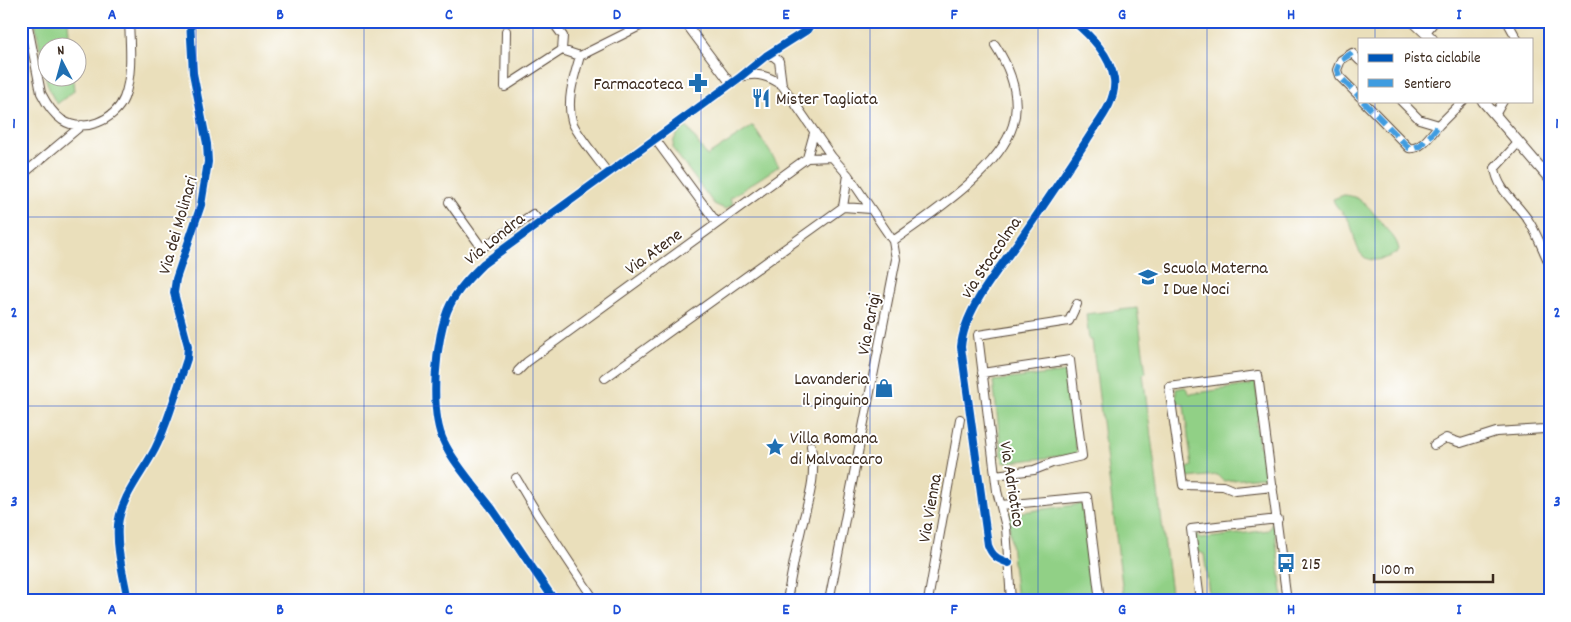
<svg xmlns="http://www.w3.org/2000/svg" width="1571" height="622" font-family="Dekko,sans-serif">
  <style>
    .green { fill: #91d086; stroke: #667d52 }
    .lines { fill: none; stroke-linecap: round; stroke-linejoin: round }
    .minor-casing { stroke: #554536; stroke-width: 10 }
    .tertiary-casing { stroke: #554536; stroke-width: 12 }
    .minor { stroke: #fff; stroke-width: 8 }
    .tertiary { stroke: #fff; stroke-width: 10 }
    .quiet { stroke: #3f9ce0; stroke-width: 6; stroke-dasharray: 12 6; stroke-linecap: butt }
    .cycleway-casing { stroke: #fff; stroke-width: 11 }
    .cycleway { stroke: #0057b8; stroke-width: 8 }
    .grid { fill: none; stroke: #1d4ed8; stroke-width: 1; stroke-opacity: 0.55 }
    .labels { text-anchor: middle; stroke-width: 4; stroke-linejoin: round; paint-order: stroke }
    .poi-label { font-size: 18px; fill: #3b2a1e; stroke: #fff; text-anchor: start }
    .street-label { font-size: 18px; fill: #3b2a1e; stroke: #fff }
    .neatline { fill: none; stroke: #1d4ed8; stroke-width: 2 }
    .grid-label { font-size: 16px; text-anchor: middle; font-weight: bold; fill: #1d4ed8 }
  </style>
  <rect width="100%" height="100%" fill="#fff"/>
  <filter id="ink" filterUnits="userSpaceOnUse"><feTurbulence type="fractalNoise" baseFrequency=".02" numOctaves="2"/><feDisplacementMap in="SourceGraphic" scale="10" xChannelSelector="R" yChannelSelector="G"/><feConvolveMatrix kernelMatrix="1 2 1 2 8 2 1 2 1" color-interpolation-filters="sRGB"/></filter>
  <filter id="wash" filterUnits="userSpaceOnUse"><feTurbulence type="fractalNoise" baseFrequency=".0096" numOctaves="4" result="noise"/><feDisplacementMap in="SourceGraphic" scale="20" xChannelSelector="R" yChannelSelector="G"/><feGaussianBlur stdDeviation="1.12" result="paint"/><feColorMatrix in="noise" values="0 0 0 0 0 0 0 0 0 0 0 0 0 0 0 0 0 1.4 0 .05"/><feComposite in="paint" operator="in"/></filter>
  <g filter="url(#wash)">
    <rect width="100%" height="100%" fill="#eadfbb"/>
    <path class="green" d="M35,21H68L70,47L48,48V78H73L74,91L57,104C46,88 44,71 41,52H42V48H40Z
      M753,126L779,166L730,198L733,204L725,209L714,204L673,149C673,136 677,133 687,127L707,156Z
      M1344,195C1363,196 1371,210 1382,224C1389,233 1397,238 1399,250C1395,255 1388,257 1382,259C1354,266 1357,237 1349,221C1345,213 1335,208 1333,199Z
      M1137,308L1146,373L1143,374L1172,601H1124L1092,340H1089L1086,314Z
      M1066,372L1077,454L1003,463L993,381Z
      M1255,381L1260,417L1256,423L1259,446L1264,448L1268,481H1265L1262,477L1223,481L1217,475L1188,478L1186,469L1192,466L1184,405L1176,401V389L1185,387L1190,394L1251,385V382Z
      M1082,504L1094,594L1052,601H1017L1008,514Z
      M1274,522L1283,601H1210L1204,554L1196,551L1193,532H1195L1200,539L1269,530L1272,523Z"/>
  </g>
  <g filter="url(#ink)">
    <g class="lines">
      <g class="minor-casing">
        <path id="minor" d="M27,21L41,93C46,103 52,113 62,120C83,134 115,120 124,98C133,75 130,46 129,21
          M552,21L563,36L562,50
          M684,21L731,84
          M1191,21V22
          M1507,21L1517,39
          M129,22L144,21
          M506,31L505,87L562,50L580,56
          M1426,32L1435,21
          M580,56C574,77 566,100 572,121C574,131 600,162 608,173
          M580,56L650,21
          M766,56H773L779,61L782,85
          M1360,61L1352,53L1341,60L1337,70L1339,76L1360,97
          M741,77C757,72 769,76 782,85L832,157L848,175L893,241L896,259L829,601
          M1363,101L1409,148C1422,150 1431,134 1439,125
          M1401,101L1419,119L1439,125L1463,101
          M1495,115L1503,101
          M655,139L717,223
          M1518,143L1495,168C1498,192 1518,203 1530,223C1538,236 1543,251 1550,265
          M807,158L814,133
          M807,158L832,157
          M21,176L82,125
          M449,202L482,248L533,214L539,221
          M843,207L848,175
          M843,207L871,209
          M893,241C931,214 999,170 1013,125C1021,97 1010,68 995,45
          M518,371L527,362L807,158
          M982,373L1070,360L1082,456L1052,463L1034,470L995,475
          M605,378L843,207
          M1434,445L1446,438L1461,443L1496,432L1544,429L1550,425
          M516,478L538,515L595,601
          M1273,487L1235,491L1223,486L1183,485L1169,387L1258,375L1287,601
          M1001,505L1087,497L1100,601
          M1009,563C997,559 992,556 988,545L961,347C964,308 1001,267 1023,235C1045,204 1066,172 1087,140C1098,122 1117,102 1114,79C1110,55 1091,36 1073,21
          M128,601C124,576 116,550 118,525C121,497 142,474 155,449C169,421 177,389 187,359L188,346L174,293L176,279L201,205L208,162L207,144L193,73L190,21
          M555,601C534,571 514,540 493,510C478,490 454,464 444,442C429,412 435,335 450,305C458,289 471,276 483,264L739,78L766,56L807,30L813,21
          M787,601C791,575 796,550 802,525C809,497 817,476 811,446
          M928,601L960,419
          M1011,601L1006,527L997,491L978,335L1069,321L1077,304
          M1200,601L1191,529L1278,519"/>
      </g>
      <g class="tertiary-casing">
        <path id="tertiary" d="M1413,21L1432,39
          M1483,101L1550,179"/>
      </g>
      <use href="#minor" class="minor"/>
      <use href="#tertiary" class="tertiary"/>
      <path class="quiet" d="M1191,21V22
        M1352,53L1341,60L1337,70L1339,76L1360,97
        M1363,101L1409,148C1422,150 1431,134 1439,125"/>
      <g class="cycleway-casing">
        <path id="cycleway" d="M1009,563C997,559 992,556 988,545L961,347C964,308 1001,267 1023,235C1045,204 1066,172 1087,140C1098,122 1117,102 1114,79C1110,55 1091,36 1073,21
          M128,601C124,576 116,550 118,525C121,497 142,474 155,449C169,421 177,389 187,359L188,346L174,293L176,279L201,205L208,162L207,144L193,73L190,21
          M555,601C534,571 514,540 493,510C478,490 454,464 444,442C429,412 435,335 450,305C458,289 471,276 483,264L739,78L766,56L807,30L813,21"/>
      </g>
      <use href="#cycleway" class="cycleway"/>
    </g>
  </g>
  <path class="grid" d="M196,21V601M364,21V601M533,21V601M701,21V601M870,21V601M1038,21V601M1207,21V601M1375,21V39M1375,101V601M21,217H1550M21,406H1550"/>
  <defs>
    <g id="pharmacy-bare" transform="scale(1.5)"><path d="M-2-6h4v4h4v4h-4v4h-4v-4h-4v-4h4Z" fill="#1f6fb2" stroke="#fff" stroke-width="2.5" paint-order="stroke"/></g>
    <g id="restaurant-bare" transform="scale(1.5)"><path d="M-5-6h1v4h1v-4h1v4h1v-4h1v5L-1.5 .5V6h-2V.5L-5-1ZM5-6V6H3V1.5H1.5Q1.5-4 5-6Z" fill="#1f6fb2" stroke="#fff" stroke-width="2.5" paint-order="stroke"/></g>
    <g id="school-bare" transform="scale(1.5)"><path d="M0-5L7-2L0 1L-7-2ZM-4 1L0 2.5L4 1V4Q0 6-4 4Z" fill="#1f6fb2" stroke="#fff" stroke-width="2.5" paint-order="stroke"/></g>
    <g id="shop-bare" transform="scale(1.5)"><path d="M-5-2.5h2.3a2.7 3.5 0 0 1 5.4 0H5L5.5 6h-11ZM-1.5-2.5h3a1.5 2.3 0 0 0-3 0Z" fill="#1f6fb2" stroke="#fff" stroke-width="2.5" paint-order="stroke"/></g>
    <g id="sight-bare" transform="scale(1.5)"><path d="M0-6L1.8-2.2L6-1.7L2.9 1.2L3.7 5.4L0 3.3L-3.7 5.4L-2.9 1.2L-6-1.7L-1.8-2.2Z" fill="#1f6fb2" stroke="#fff" stroke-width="2.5" paint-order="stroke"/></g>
    <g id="bus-bare" transform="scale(1.5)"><path d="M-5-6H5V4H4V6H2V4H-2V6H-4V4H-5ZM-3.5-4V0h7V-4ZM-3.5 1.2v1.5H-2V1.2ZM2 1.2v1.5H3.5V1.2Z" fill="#1f6fb2" stroke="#fff" stroke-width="2.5" paint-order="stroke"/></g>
  </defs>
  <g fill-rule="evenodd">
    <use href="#pharmacy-bare" x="698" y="83"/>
    <use href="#restaurant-bare" x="761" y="98"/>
    <use href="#school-bare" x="1148" y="277"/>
    <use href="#shop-bare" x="884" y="388"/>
    <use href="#sight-bare" x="775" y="447"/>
    <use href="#bus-bare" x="1286" y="563"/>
  </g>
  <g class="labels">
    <g class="poi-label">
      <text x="683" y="89" text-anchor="end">Farmacoteca</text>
      <text x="776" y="104">Mister Tagliata</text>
      <text x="1163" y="273">Scuola Materna<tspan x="1163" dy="21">I Due Noci</tspan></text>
      <text x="869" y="384" text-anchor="end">Lavanderia<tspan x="869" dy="21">il pinguino</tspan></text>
      <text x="790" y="443">Villa Romana<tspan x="790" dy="21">di Malvaccaro</tspan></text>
      <text x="1301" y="569">215</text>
    </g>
    <g class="street-label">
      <text transform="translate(177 225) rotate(-74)" y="6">Via dei Molinari</text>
      <text transform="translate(494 238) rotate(-39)" y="6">Via Londra</text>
      <text transform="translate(653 251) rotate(-36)" y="6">Via Atene</text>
      <text transform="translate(990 257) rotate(-56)" y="6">via Stoccolma</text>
      <text transform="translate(868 324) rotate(-79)" y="6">Via Parigi</text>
      <text transform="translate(1013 484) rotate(81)" y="6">Via Adriatico</text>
      <text transform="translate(929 508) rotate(-80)" y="6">Via Vienna</text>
    </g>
  </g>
  <rect width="1571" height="622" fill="none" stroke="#fff" stroke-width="55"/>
  <rect x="1358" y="38" width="175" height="65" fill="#ffffff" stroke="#b1aaa5"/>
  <rect x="1368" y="54" width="25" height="8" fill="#0057b8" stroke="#b1aaa5"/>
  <text x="1404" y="62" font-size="15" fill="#3b2a1e">Pista ciclabile</text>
  <rect x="1368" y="79" width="25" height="8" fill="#3f9ce0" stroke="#b1aaa5"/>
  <text x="1404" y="88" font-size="15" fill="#3b2a1e">Sentiero</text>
  <g transform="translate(62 62) rotate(354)"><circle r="24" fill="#ffffff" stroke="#b1aaa5"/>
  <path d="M0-4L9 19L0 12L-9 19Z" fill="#1f6fb2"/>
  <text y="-8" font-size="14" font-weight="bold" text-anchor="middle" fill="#3b2a1e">N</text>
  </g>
  <path d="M1374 574v8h119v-8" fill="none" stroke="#3b2a1e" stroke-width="2.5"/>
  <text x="1381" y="574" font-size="15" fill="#3b2a1e" stroke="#ffffff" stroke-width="4" paint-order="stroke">100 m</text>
  <rect x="28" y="28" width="1516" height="566" class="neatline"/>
  <g class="grid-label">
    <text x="112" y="19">A</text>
    <text x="280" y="19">B</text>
    <text x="449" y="19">C</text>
    <text x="617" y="19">D</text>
    <text x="786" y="19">E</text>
    <text x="954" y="19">F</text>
    <text x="1122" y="19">G</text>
    <text x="1291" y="19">H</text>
    <text x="1459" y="19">I</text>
    <text x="14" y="128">1</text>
    <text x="1557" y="128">1</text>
    <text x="14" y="317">2</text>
    <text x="1557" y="317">2</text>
    <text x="14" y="506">3</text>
    <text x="1557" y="506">3</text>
    <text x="112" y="614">A</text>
    <text x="280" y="614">B</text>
    <text x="449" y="614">C</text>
    <text x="617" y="614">D</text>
    <text x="786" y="614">E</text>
    <text x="954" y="614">F</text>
    <text x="1122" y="614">G</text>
    <text x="1291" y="614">H</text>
    <text x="1459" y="614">I</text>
  </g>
</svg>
